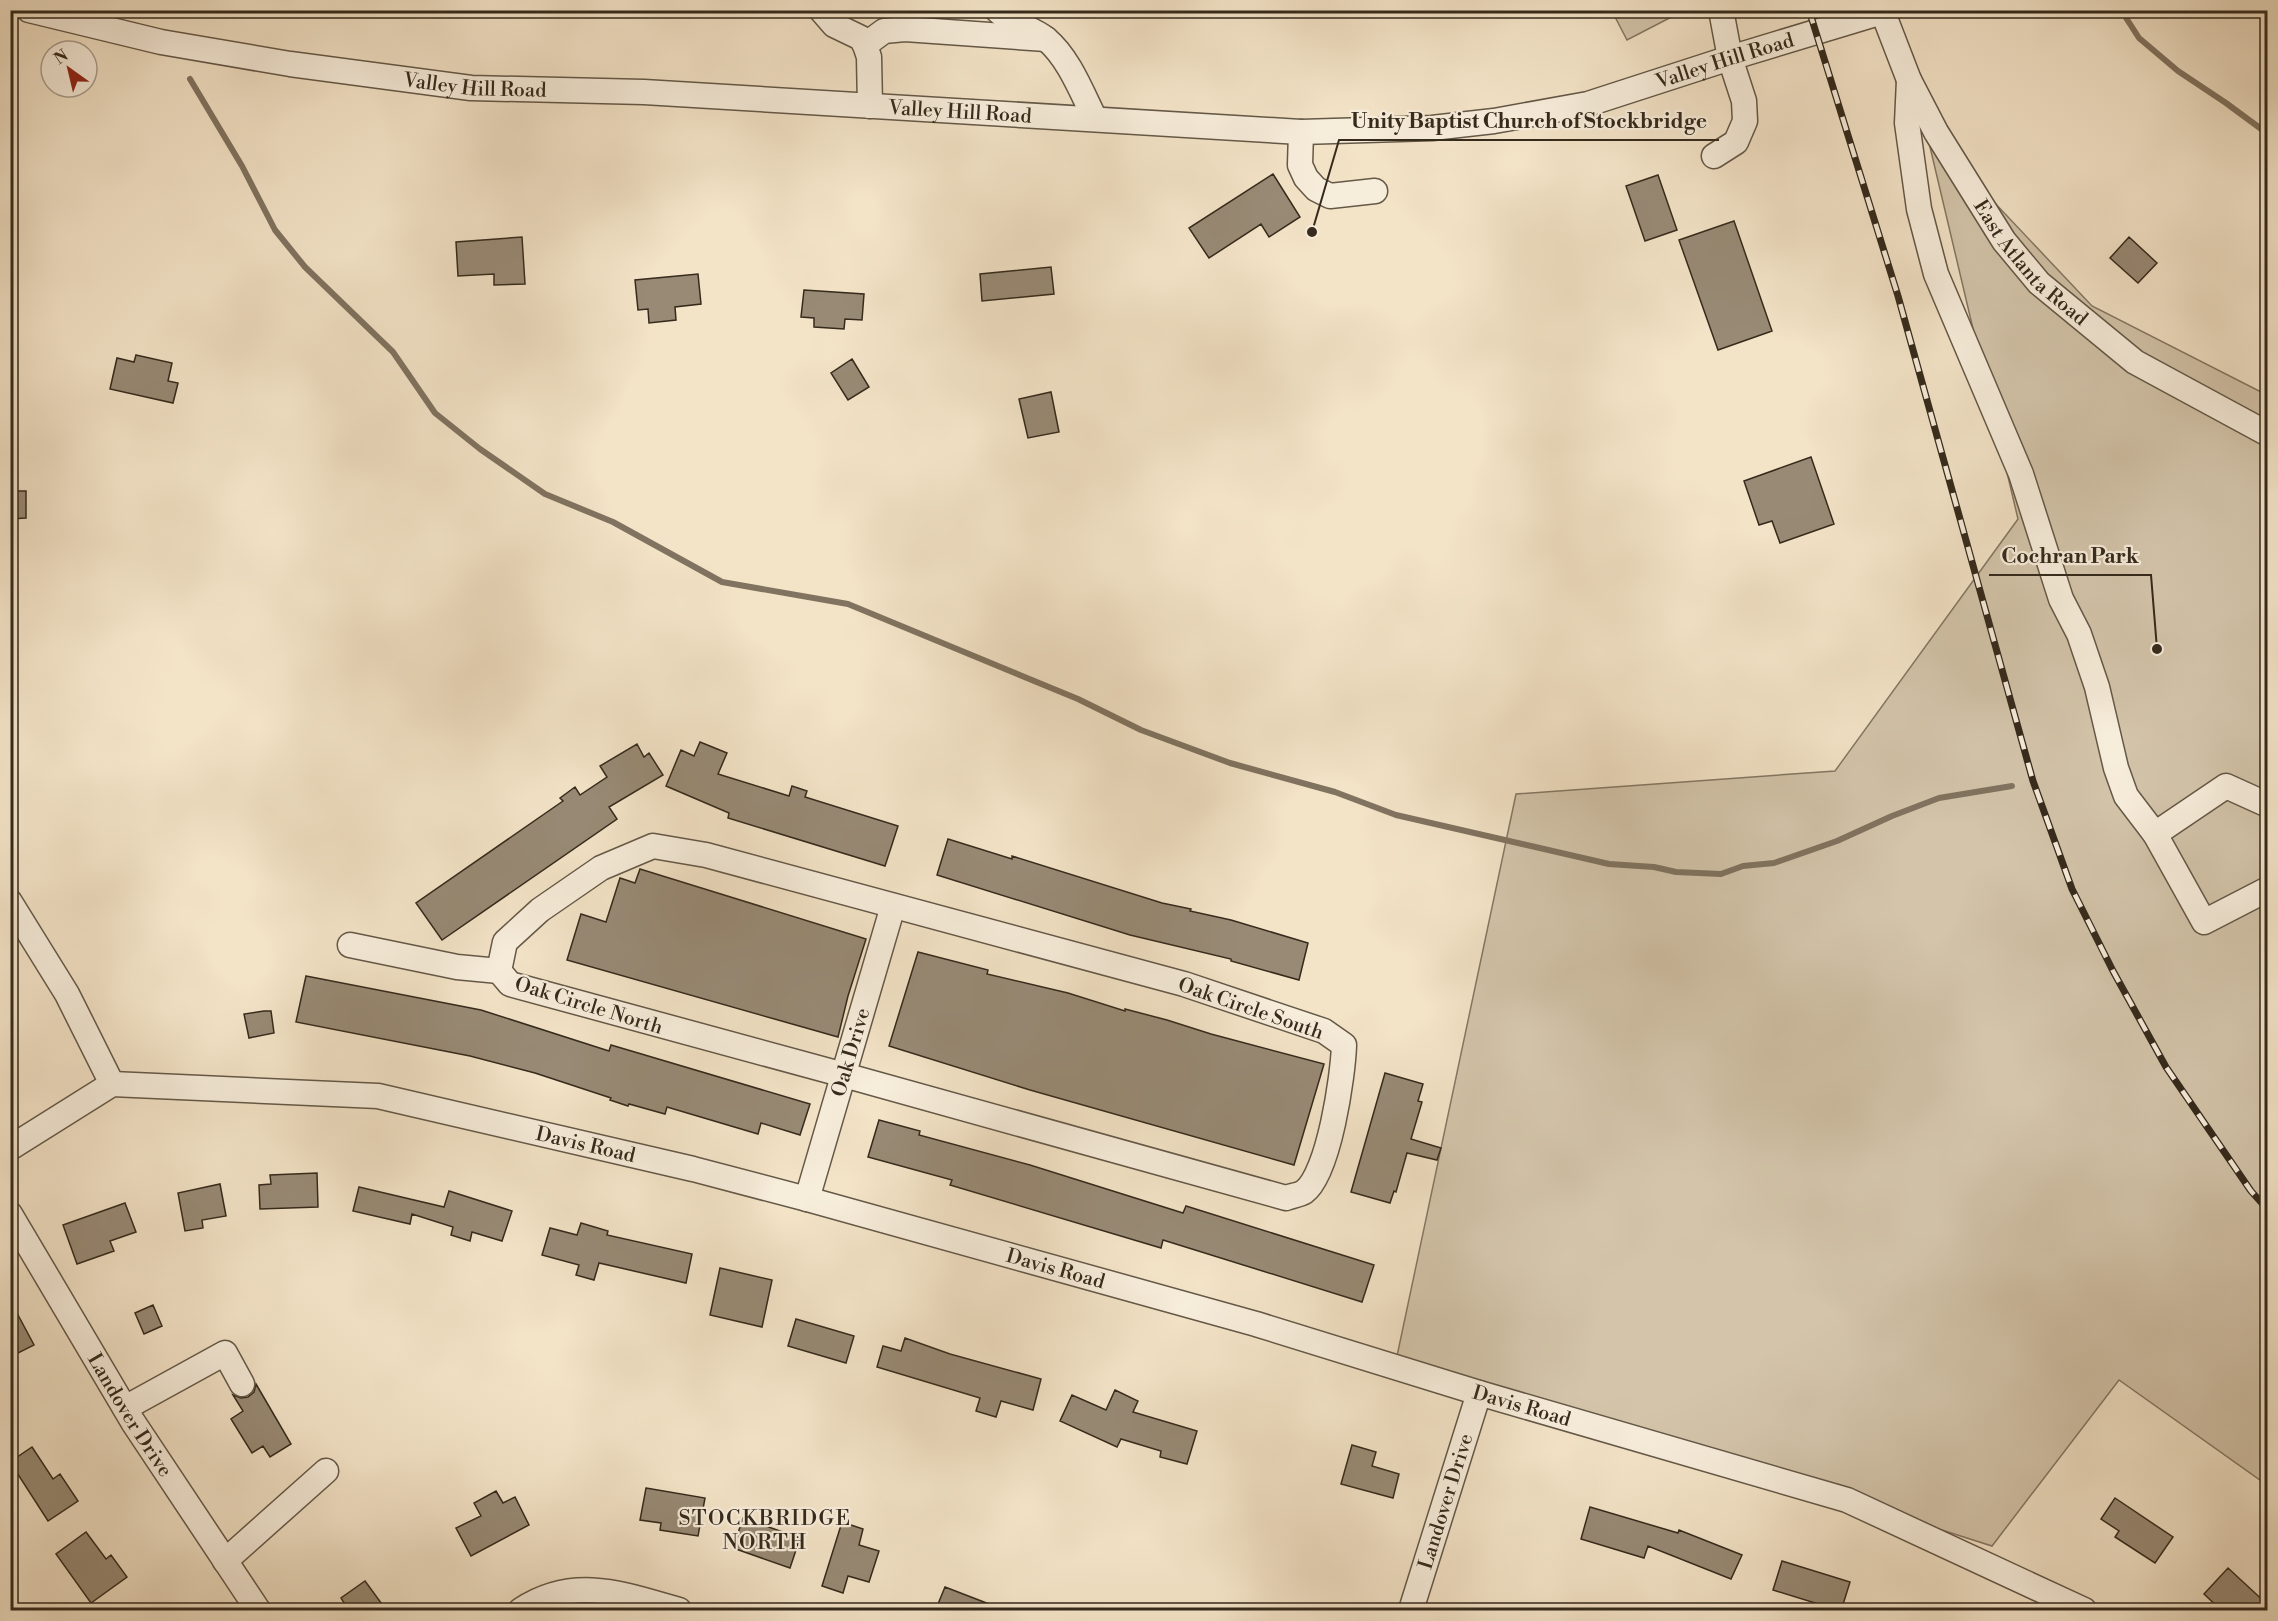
<svg xmlns="http://www.w3.org/2000/svg" width="2278" height="1621" font-family="'Libre Bodoni',serif">
  <style>
    .green { fill: #d3c4aa; stroke: #847763; stroke-width: 1.5 }
    .lines { fill: none; stroke-linecap: round; stroke-linejoin: round }
    .stream { stroke: #807360; stroke-width: 6 }
    .building { fill: #988a75; stroke: #352a1c; stroke-width: 1.5 }
    .minor-casing { stroke: #645847; stroke-width: 27 }
    .minor { stroke: #f7eddb; stroke-width: 24 }
    .rail-casing { stroke: #352a1c; stroke-width: 7 }
    .rail { stroke: #f7eddb; stroke-width: 4.5; stroke-dasharray: 14; stroke-linecap: butt }
    .labels { text-anchor: middle; stroke-width: 4.5; stroke-linejoin: round; paint-order: stroke }
    .street-label { font-size: 20px; fill: #352a1c; stroke: #f7eddb }
    .neighbourhood-label { font-size: 21px; letter-spacing: 1.5px; fill: #352a1c; stroke: #f7eddb }
    .leader { fill: none; stroke: #352a1c; stroke-width: 2 }
    .callout-dot { fill: #352a1c; stroke: #f7eddb; stroke-width: 2 }
    .callout-label { font-size: 21px; text-anchor: middle; font-weight: bold; fill: #352a1c; stroke: #f7eddb; stroke-width: 4.5; stroke-linejoin: round; paint-order: stroke }
  </style>
  <rect width="100%" height="100%" fill="#f3e3c7"/>
  <filter id="stains"><feTurbulence type="fractalNoise" baseFrequency=".00333" numOctaves="4"/><feColorMatrix values="0 0 0 0 .2 0 0 0 0 .09 0 0 0 0 .02 0 0 0 .5 -.17"/></filter>
  <radialGradient id="worn" r=".72"><stop offset=".6" stop-color="#630" stop-opacity="0"/><stop offset="1" stop-color="#630" stop-opacity=".3"/></radialGradient>
  <path class="green" d="M1612,11H1683L1627,40Z
    M1926,130L2092,306L2267,395V1485L2119,1380L1992,1546L1397,1356L1516,794L1835,771L2018,519Z"/>
  <g class="lines">
    <path class="stream" d="M2121,10L2139,38L2178,71L2226,103L2268,134
      M190,79L242,166L275,230L305,267L393,352L435,413L480,449L545,494L613,522L722,582L848,604L1078,699L1141,730L1230,763L1335,792L1396,815L1609,864L1654,867L1676,872L1721,874L1743,866L1774,863L1837,841L1892,816L1939,798L2012,786"/>
  </g>
  <path class="building" d="M1273,174L1300,217L1269,237L1261,224L1209,258L1189,228Z
    M1658,175L1677,230L1645,241L1626,186Z
    M1734,221L1772,331L1718,350L1679,240Z
    M522,237L525,284L494,285V274L458,276L456,242Z
    M2129,237L2157,263L2138,283L2110,258Z
    M1051,267L1054,294L982,301L980,274Z
    M698,274L701,304L675,307L676,320L649,323L648,309L638,310L635,280Z
    M804,290L864,294L862,320L845,319L844,329L814,327V318L801,317Z
    M136,355L172,363L168,381L178,383L173,403L110,389L117,358L134,362Z
    M852,359L869,387L848,400L831,373Z
    M1051,392L1059,432L1028,438L1019,399Z
    M1811,457L1834,524L1780,543L1772,521L1759,525L1744,481Z
    M10,491H26V518L10,519Z
    M700,742L727,753L718,774L789,796L792,786L807,791L805,797L898,826L885,866L728,818L729,813L666,786L681,750L694,756Z
    M637,744L644,757L649,753L663,775L609,807L617,819L442,940L416,903L563,801L560,798L575,787L580,795L607,777L600,766Z
    M948,839L1012,859V856L1162,903L1191,909L1190,911L1231,920L1308,943L1299,980L1231,961V959L1130,935L937,875Z
    M640,869L866,939L848,996L838,1037L567,960L581,914L606,922L620,878L635,883Z
    M918,952L988,970L987,974L1068,993L1125,1011V1009L1167,1020L1211,1034L1324,1064L1294,1165L1030,1090L889,1046Z
    M306,976L481,1010L609,1051L611,1045L810,1104L800,1135L761,1123L758,1134L667,1107L665,1114L629,1104L628,1106L610,1100L611,1098L535,1073L470,1056L296,1022Z
    M264,1011H271L274,1033L249,1038L244,1014Z
    M1385,1073L1423,1084L1418,1101L1422,1102L1411,1139L1441,1148L1437,1160L1407,1153L1396,1192L1394,1191L1390,1203L1351,1192Z
    M879,1120L920,1131L919,1135L1030,1165L1183,1213L1186,1206L1374,1265L1362,1302L1163,1240L1161,1248L950,1185L952,1180L868,1157Z
    M317,1173L318,1207L260,1209L259,1185L271,1184L270,1175Z
    M220,1184L226,1216L202,1220L203,1228L185,1231L178,1193Z
    M359,1187L444,1207L449,1191L512,1211L502,1241L472,1232L470,1241L451,1235L453,1227L412,1214L410,1224L353,1211Z
    M125,1203L136,1232L110,1241L114,1251L77,1264L63,1225Z
    M581,1223L608,1231L607,1235L692,1254L686,1283L599,1263L594,1280L576,1275L579,1265L542,1255L550,1228L577,1235Z
    M720,1268L772,1280L762,1327L710,1315Z
    M10,1300L34,1345L10,1357Z
    M153,1305L162,1326L144,1334L135,1313Z
    M796,1319L854,1336L846,1363L788,1346Z
    M905,1338L950,1354L1041,1379L1033,1410L1001,1401L996,1417L976,1411L980,1398L877,1367L883,1346L901,1351Z
    M256,1384L291,1444L270,1457L263,1446L252,1453L231,1419L243,1411L233,1395L241,1398L248,1397L254,1392Z
    M1115,1390L1138,1401L1133,1412L1197,1431L1187,1464L1160,1457L1161,1451L1121,1439L1117,1447L1060,1421L1072,1395L1106,1410Z
    M1352,1445L1376,1452L1372,1466L1399,1474L1393,1498L1341,1484Z
    M32,1447L53,1479L60,1474L78,1501L48,1521L10,1462Z
    M646,1488L705,1498L698,1536L660,1530L661,1523L640,1520Z
    M496,1491L503,1503L515,1497L529,1525L471,1556L456,1528L481,1516L474,1503Z
    M2115,1498L2173,1537L2155,1563L2115,1537L2119,1531L2101,1519Z
    M1590,1507L1678,1533L1679,1530L1742,1555L1731,1579L1648,1546L1644,1558L1581,1539Z
    M743,1518L800,1538L790,1568L733,1548Z
    M842,1522L863,1529L859,1545L879,1551L869,1582L848,1576L843,1593L822,1586Z
    M86,1532L106,1559L111,1555L127,1577L91,1603L56,1554Z
    M1782,1561L1850,1582L1841,1611L1773,1590Z
    M2228,1568L2268,1605V1611H2222L2204,1594Z
    M365,1581L387,1611H349L341,1598Z
    M945,1587L1002,1609L1001,1611H942L944,1606L938,1604Z"/>
  <g class="lines">
    <g class="minor-casing">
      <g id="minor">
        <path id="s1" d="M29,10L161,42L290,64L471,88L644,92L1301,132L1432,128L1494,121L1588,104L1730,58L1882,12"/>
        <path d="M821,10L834,25L861,38L865,45L869,57L870,106"/>
        <path d="M997,10C1011,24 1031,27 1046,39C1069,58 1082,93 1095,119"/>
        <path id="s2" d="M1882,10L1909,80L1936,132L2004,241L2039,283L2135,362L2268,434"/>
        <path d="M865,45L884,31L905,29L1046,39"/>
        <path d="M1909,80L1907,123L1919,209L1936,274L2021,474L2061,599L2079,634L2097,687L2116,768L2126,796L2155,834L2204,922L2268,889"/>
        <path d="M1301,132L1300,165L1306,178L1316,189L1330,196L1375,191"/>
        <path d="M1714,156L1736,142L1745,121L1744,101L1730,58L1721,10"/>
        <path d="M2155,834L2226,786L2268,805"/>
        <path d="M653,846L706,855L1184,984L1324,1031L1344,1045C1343,1076 1329,1174 1304,1192C1299,1195 1291,1196 1286,1198L844,1075L510,984L499,971L505,942L540,910L601,868Z"/>
        <path d="M10,902L67,994L112,1084"/>
        <path d="M350,945L457,967L499,971"/>
        <path id="s3" d="M10,1148L112,1084L378,1096L693,1169L807,1199L1256,1324L1479,1393L1847,1500L2084,1610"/>
        <path id="s4" d="M807,1199L893,906"/>
        <path id="s5" d="M10,1214L133,1422L258,1610"/>
        <path d="M125,1408L225,1353L242,1384"/>
        <path d="M225,1561L326,1471"/>
        <path d="M521,1610C574,1575 623,1594 679,1610"/>
        <path id="s6" d="M1411,1610L1479,1393"/>
      </g>
    </g>
    <use href="#minor" class="minor"/>
    <g class="rail-casing">
      <path id="rail" d="M1809,10L1898,296L2033,781L2072,889L2113,971L2166,1067L2251,1191L2268,1210"/>
    </g>
    <use href="#rail" class="rail"/>
  </g>
  <g class="labels">
    <g class="street-label">
      <text dy="7" stroke="none"><textPath href="#s1" startOffset="1713">Valley Hill Road</textPath></text>
      <text dy="7" stroke="none"><textPath href="#s1" startOffset="453">Valley Hill Road</textPath></text>
      <text dy="7" stroke="none"><textPath href="#s1" startOffset="939">Valley Hill Road</textPath></text>
      <text dy="7" stroke="none"><textPath href="#s2" startOffset="296">East Atlanta Road</textPath></text>
      <text transform="translate(589 1005) rotate(17)" y="7">Oak Circle North</text>
      <text transform="translate(1251 1008) rotate(19)" y="7">Oak Circle South</text>
      <text dy="7" stroke="none"><textPath href="#s4" startOffset="153">Oak Drive</textPath></text>
      <text dy="7" stroke="none"><textPath href="#s3" startOffset="600">Davis Road</textPath></text>
      <text dy="7" stroke="none"><textPath href="#s3" startOffset="1086">Davis Road</textPath></text>
      <text dy="7" stroke="none"><textPath href="#s3" startOffset="1572">Davis Road</textPath></text>
      <text dy="7" stroke="none"><textPath href="#s5" startOffset="234">Landover Drive</textPath></text>
      <text dy="7" stroke="none"><textPath href="#s6" startOffset="114">Landover Drive</textPath></text>
    </g>
    <g class="neighbourhood-label">
      <text x="765" y="1525">STOCKBRIDGE<tspan x="765" dy="24">NORTH</tspan></text>
    </g>
  </g>
  <path class="leader" d="M1312 232L1339 140H1719M2157 649L2151 575H1989"/>
  <g class="callout-dot">
    <circle cx="1312" cy="232" r="6"/>
    <circle cx="2157" cy="649" r="6"/>
  </g>
  <g class="callout-label">
    <text x="1529" y="128">Unity Baptist Church of Stockbridge</text>
    <text x="2070" y="563">Cochran Park</text>
  </g>
  <rect width="2278" height="1621" fill="none" stroke="#f3e3c7" stroke-width="36"/>
  <rect x="12" y="12" width="2254" height="1597" fill="none" stroke="#352a1c" stroke-width="3"/>
  <rect x="18" y="18" width="2242" height="1585" fill="none" stroke="#352a1c" stroke-width="1.5"/>
  <g transform="translate(69 69) rotate(326)"><circle r="28" fill="#f7eddb" stroke="#a99f8f" stroke-width="1.5"/>
  <path d="M0-4.5L10 22L0 15L-10 22Z" fill="#8f2418"/>
  <text y="-9" font-size="16" font-weight="bold" text-anchor="middle" fill="#352a1c">N</text>
  </g>
  <rect width="100%" height="100%" filter="url(#stains)"/>
  <rect width="100%" height="100%" fill="url(#worn)"/>
</svg>
